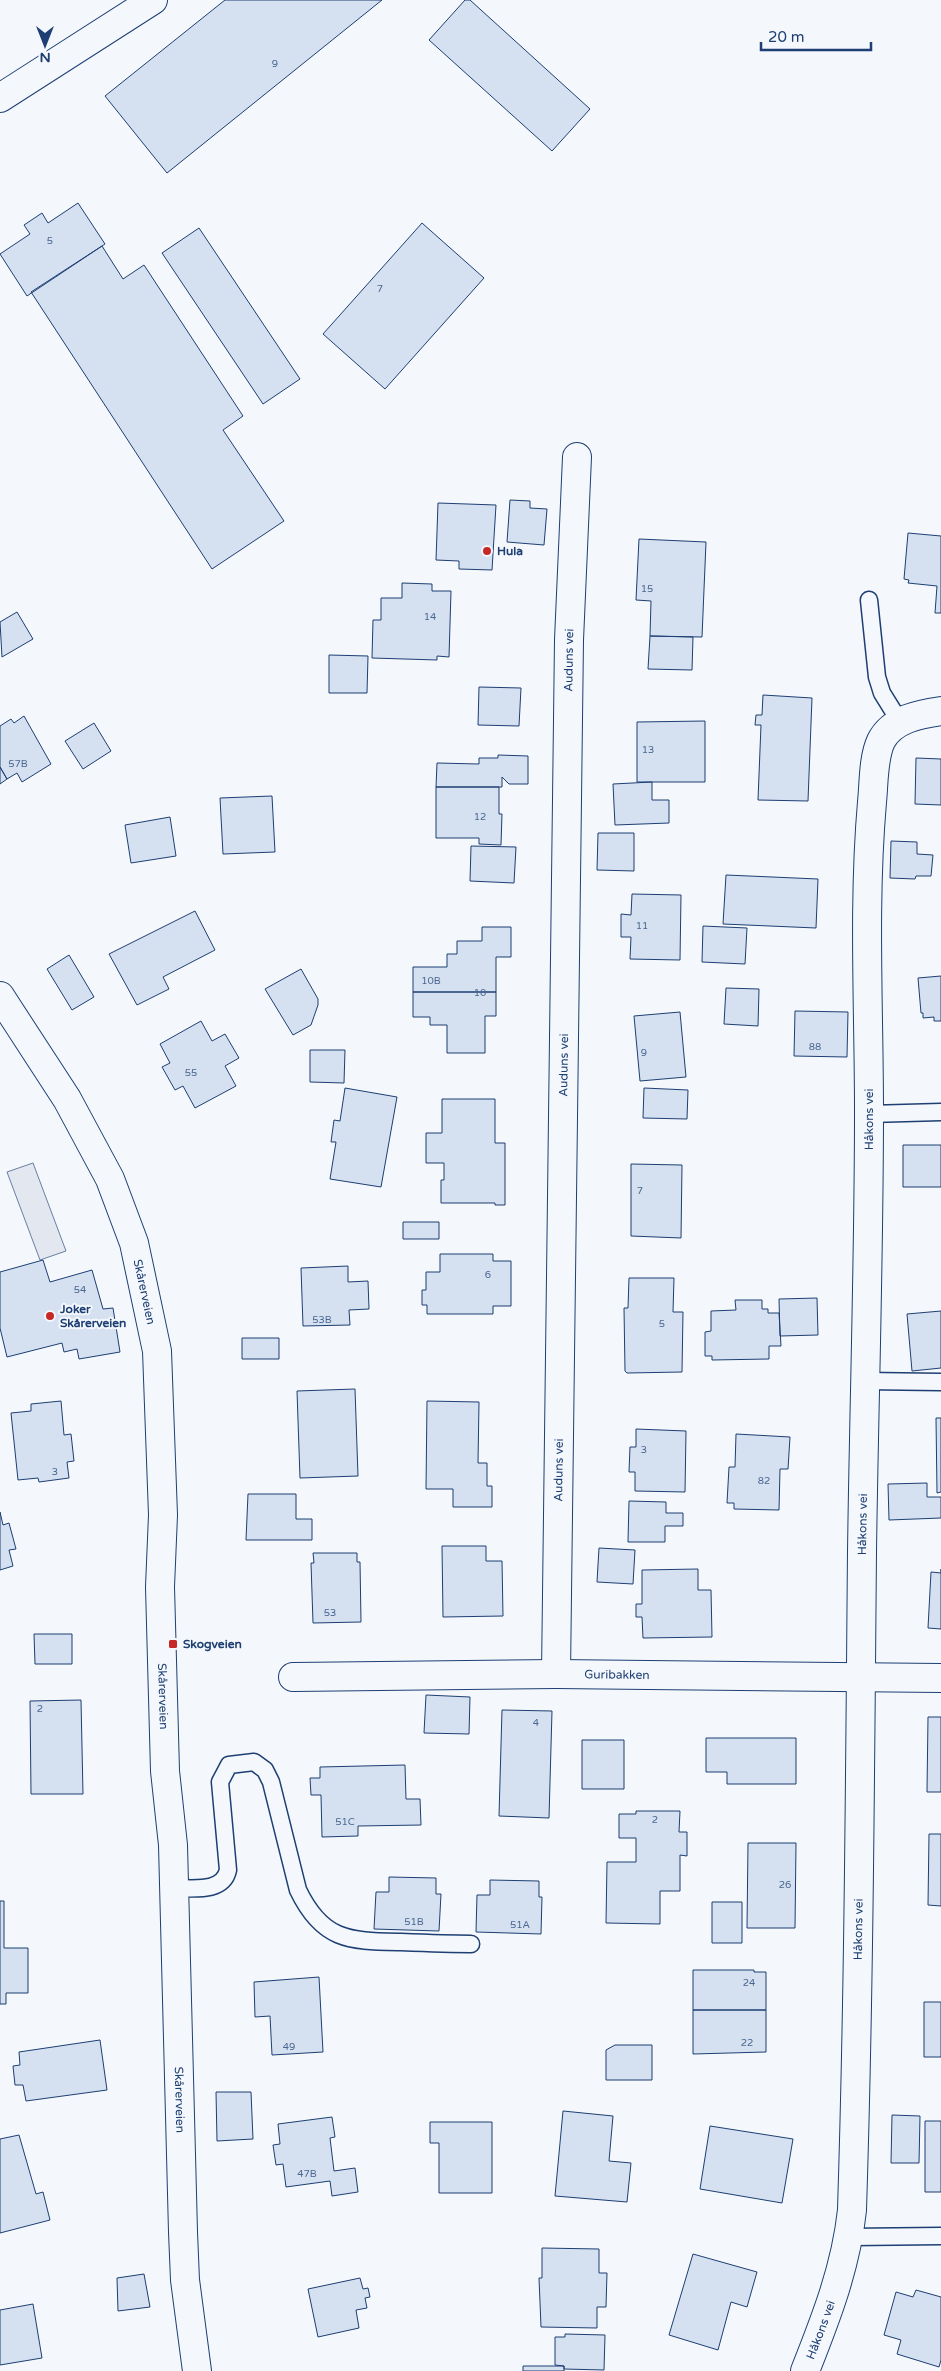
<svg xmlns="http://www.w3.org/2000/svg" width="941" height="2371" font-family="'Varela Round',sans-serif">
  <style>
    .parking { fill: #e3e8f0; stroke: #687fa3 }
    .building { fill: #d5e0f0; stroke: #1d3f73 }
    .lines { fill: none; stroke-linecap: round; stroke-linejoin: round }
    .service-casing { stroke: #1d3f73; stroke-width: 19 }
    .minor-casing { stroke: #1d3f73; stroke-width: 30 }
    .tertiary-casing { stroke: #1d3f73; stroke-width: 30 }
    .service { stroke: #f4f7fb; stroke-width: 16 }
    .minor { stroke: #f4f7fb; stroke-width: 28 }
    .tertiary { stroke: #f4f7fb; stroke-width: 28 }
    .poi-dot { fill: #c62828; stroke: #f4f7fb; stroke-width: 2 }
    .labels { text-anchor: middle; stroke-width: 4; stroke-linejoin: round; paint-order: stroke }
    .number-label { font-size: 10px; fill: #4b6792 }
    .poi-label { font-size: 12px; font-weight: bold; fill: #1d3f73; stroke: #f4f7fb; text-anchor: start }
    .street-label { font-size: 12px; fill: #1d3f73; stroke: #f4f7fb }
  </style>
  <rect width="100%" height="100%" fill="#f4f7fb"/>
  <path class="parking" d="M33,1163L66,1251L40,1260L7,1172Z"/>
  <path class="building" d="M225,0H382L167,173L105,96Z
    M465,0H470L590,109L552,151L429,40Z
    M78,203L105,244L27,296L0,254L30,234L24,225L42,213L48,223Z
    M422,223L484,278L385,389L323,334Z
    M199,228L300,379L263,404L162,253Z
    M102,246L123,279L144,265L243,416L223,430L284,521L212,569L31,292Z
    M510,500L530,501V508L547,509L544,545L507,542Z
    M438,503L496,505L492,570L459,569V561L436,560Z
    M908,533L941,536V613H935L937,586L908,583L909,580L904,579Z
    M639,539L706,542L702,637L650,636L651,601L636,600Z
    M402,583L432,584V591H451L449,657L437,656V660L372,658L373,620H381V598H402Z
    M17,612L33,639L2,657L0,622Z
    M650,636L693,637L692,670L648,669Z
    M329,655L368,656L367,693H329Z
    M479,687L521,688L519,726L478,725Z
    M763,695L812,698L808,801L758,800L761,725H755L756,715H762Z
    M24,716L51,764L22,782L17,773L7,779L0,767V726L11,719L14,723Z
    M705,721V782H637V722Z
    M94,723L111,751L83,769L65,741Z
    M498,755L528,756V784H509L502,777V787H436L437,763L479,764V758H498Z
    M916,758L941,759V805L915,804Z
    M0,767L7,779L0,784Z
    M652,782V800H669V823L615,825L613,784Z
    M436,787H499V814H502L501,845L479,844V838H436Z
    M272,796L275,852L223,854L220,798Z
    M170,817L176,856L131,863L125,825Z
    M598,833H634V871L597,870Z
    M891,841L917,842V854L933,855L931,876H916L915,879L890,878Z
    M471,846L516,847L514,883L470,881Z
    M726,875L818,879L816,928L723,924Z
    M632,894L681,895L680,960L630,959L631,937H621V914L631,915Z
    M195,911L215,950L163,977L169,989L137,1005L109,954Z
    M703,926L747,928L745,964L702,962Z
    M482,927H511V957H496V992H413V967H447V954H457V941H482Z
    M69,955L94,997L72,1010L47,969Z
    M301,969L318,999V1005L311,1025L293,1035L265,989Z
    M941,976V1021H934V1017L923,1018V1013H921L918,978Z
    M726,988L759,989L758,1026L724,1024Z
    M413,992H496V1016H485V1053H447V1025H430V1017H413Z
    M795,1011L848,1012L847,1057L794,1056Z
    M680,1012L686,1077L640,1081L634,1016Z
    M201,1021L212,1041L225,1034L239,1058L225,1066L236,1086L195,1108L183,1086L175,1090L162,1067L170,1063L160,1044Z
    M310,1050H345L344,1083L310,1082Z
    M345,1088L397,1097L381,1187L330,1179L336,1142H331L334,1120L340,1121Z
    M644,1088L688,1090L687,1119L643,1118Z
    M442,1099H495V1143H505V1205H495V1203H441V1180H444V1163H426V1133H442Z
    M903,1145H941V1187H903Z
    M631,1164L682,1165L681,1238L631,1236Z
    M403,1222H439V1239H403Z
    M440,1254H493V1261H511V1306H493V1314H427V1305H422V1290H426V1272H440Z
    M43,1260L50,1282L92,1270L103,1309L113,1308L120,1352L79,1359L77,1349L64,1352L62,1343L7,1357L0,1328V1272Z
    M348,1266V1282L368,1281L369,1309L349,1310L350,1325L303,1326L301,1268Z
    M629,1278H674L673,1312H683L682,1372L627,1373L625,1371L624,1308H628Z
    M817,1298L818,1335L780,1336L779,1299Z
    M735,1300H762V1309H768V1313H779L781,1346H769V1359L712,1360V1356H705V1332L711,1331V1311L736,1310Z
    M941,1311V1368L912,1371L907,1314Z
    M242,1338H279V1359H242Z
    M355,1389L358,1476L300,1478L297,1391Z
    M61,1401L64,1435L71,1434L74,1461L67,1462L69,1478L39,1482L38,1478L18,1480L11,1413L31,1411V1404Z
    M427,1401L479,1402L478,1463H487V1486H492V1507H453V1489H426Z
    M936,1418H941V1492L937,1493Z
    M636,1429L686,1431L685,1492L635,1491V1472H629L630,1447H636Z
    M736,1434L790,1437L788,1469H780L779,1510L734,1509V1503H727L729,1467H735Z
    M927,1483V1497H941V1518L889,1520L888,1484Z
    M248,1494H296V1519H312V1540H246Z
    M629,1501L666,1502V1513H683V1526H665V1542H628Z
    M0,1512L3,1525L9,1523L16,1549L9,1550L13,1566L0,1570Z
    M442,1546H486V1561H502L503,1616L443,1617Z
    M599,1548L635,1550L633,1584L597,1582Z
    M313,1553H357V1562H360L361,1622L313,1623L311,1563H314Z
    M698,1569V1590H711L712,1637L643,1638L642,1617H636V1604H642V1570Z
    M941,1569V1629L928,1628L931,1572L941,1573Z
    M34,1634H72V1664H35Z
    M426,1695L470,1697L469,1734L424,1733Z
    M81,1700L83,1794H31L30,1701Z
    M502,1710L552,1711L549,1818L499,1816Z
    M928,1717H941V1792H927Z
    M706,1738H796V1784H727V1772H706Z
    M582,1740H624V1789H582Z
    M405,1765L406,1799H420L421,1825L358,1826V1836L322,1837L321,1795H311L310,1778H320V1767Z
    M636,1811H680L679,1832H687V1856L680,1855V1891H660V1924L606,1923L607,1862H636V1838H619V1814H636Z
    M929,1834H941V1906L928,1905Z
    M748,1843H796L795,1928H747Z
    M389,1877L436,1878V1894H441L439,1931L374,1929L376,1892H389Z
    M490,1880L539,1881V1897H542L541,1934L476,1932L477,1895H490Z
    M0,1901H4V1948H28V1993H6V2004H0Z
    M712,1902H742V1943H712Z
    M693,1970H754V1972H766V2010H693Z
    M319,1977L323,2052L272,2055L270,2016L255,2017L254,1982Z
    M924,2002H941V2057H924Z
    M693,2010H766V2052L693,2054Z
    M100,2040L107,2090L26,2101L23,2085H15L13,2066L20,2065L19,2052Z
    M615,2045H652V2080H606V2050Z
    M216,2092H251L253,2139L217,2141Z
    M563,2111L613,2116L609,2161L631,2163L627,2202L555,2196Z
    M892,2115L920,2116L919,2163H891Z
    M332,2117L335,2137L330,2138L334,2171L355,2168L358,2192L332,2196L330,2181L286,2187L283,2164L276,2165L273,2145L280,2144L278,2124Z
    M925,2121H941V2192H925Z
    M430,2122H492V2193H439V2143H430Z
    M710,2126L793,2139L782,2203L700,2189Z
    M19,2135L36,2194L43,2192L50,2220L0,2233V2139Z
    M542,2248L599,2249V2273H607L606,2307H597V2328L541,2327L539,2278H542Z
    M693,2254L757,2272L747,2307L731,2302L718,2350L669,2335Z
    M144,2274L150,2307L118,2311L117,2278Z
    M360,2278L363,2289L368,2288L370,2297L365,2298L367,2308L356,2310L359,2328L318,2337L308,2289Z
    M916,2290L941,2297V2360L939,2367L897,2354L901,2340L884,2335L896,2292L913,2297Z
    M33,2304L42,2358L0,2365V2310Z
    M565,2334L605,2335L604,2370L564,2369V2366L555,2365V2337H565Z
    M523,2366H564V2371H523Z"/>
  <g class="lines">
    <g class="service-casing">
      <path id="service" d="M869,600L877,677L882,693L900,722
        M869,1114L941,1112
        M864,1381L941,1382
        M174,1888C193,1888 223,1893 228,1870L220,1782L229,1765L254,1762L265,1770L271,1782L298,1890C322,1940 348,1941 398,1942C423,1943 447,1944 471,1944
        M850,2237L941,2236"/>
    </g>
    <g class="minor-casing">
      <g id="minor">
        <path d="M0,98L153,0"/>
        <path id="s1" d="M556,1674L569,640L577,457"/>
        <path id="s2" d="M293,1677L556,1674L941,1678"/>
        <path id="s3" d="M805,2371C826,2318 846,2267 852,2210C859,1990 860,1771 862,1552C864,1405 869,1258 869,1111C869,1008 863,905 872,802C874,783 873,758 881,741C892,719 920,714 941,711"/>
      </g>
    </g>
    <g class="tertiary-casing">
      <g id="tertiary">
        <path id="s4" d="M0,996L67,1099L110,1179L134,1243L157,1351L163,1515L160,1587L165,1771L173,1845L183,2232L185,2280L197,2371"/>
      </g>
    </g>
    <use href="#service" class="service"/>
    <use href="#minor" class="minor"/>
    <use href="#tertiary" class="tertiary"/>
  </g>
  <g class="poi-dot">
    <circle cx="487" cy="551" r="5"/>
    <circle cx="50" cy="1316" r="5"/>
    <rect x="168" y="1639" width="10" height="10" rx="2.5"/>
  </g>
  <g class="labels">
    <g class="number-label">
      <text x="275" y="67">9</text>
      <text x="50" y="244">5</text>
      <text x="380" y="292">7</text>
      <text x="647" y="592">15</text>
      <text x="430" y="620">14</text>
      <text x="648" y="753">13</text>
      <text x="18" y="767">57B</text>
      <text x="480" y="820">12</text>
      <text x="642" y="929">11</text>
      <text x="431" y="984">10B</text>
      <text x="480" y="996">10</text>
      <text x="815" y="1050">88</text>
      <text x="644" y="1056">9</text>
      <text x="191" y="1076">55</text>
      <text x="640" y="1194">7</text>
      <text x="488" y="1278">6</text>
      <text x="80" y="1293">54</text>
      <text x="322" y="1323">53B</text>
      <text x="662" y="1327">5</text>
      <text x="644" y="1453">3</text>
      <text x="55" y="1475">3</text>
      <text x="764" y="1484">82</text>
      <text x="330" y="1616">53</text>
      <text x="40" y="1712">2</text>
      <text x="536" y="1726">4</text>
      <text x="655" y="1823">2</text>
      <text x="345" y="1825">51C</text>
      <text x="785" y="1888">26</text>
      <text x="414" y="1925">51B</text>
      <text x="520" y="1928">51A</text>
      <text x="749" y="1986">24</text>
      <text x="747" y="2046">22</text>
      <text x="289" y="2050">49</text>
      <text x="307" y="2177">47B</text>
    </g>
    <g class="poi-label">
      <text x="497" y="555">Hula</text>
      <text x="60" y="1313">Joker<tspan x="60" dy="14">Skårerveien</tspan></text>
      <text x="183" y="1648">Skogveien</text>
    </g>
    <g class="street-label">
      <text dy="4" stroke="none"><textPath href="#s1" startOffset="1014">Auduns vei</textPath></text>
      <text dy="4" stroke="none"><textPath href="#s1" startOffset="609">Auduns vei</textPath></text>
      <text dy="4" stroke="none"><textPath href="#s3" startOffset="1259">Håkons vei</textPath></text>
      <text dy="4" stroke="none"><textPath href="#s4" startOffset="332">Skårerveien</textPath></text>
      <text dy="4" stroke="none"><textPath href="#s1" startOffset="204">Auduns vei</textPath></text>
      <text dy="4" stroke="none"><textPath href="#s3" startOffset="854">Håkons vei</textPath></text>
      <text dy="4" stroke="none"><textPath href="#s2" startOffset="324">Guribakken</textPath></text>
      <text dy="4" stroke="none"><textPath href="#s4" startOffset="738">Skårerveien</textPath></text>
      <text dy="4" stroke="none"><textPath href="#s3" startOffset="449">Håkons vei</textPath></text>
      <text dy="4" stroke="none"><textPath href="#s4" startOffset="1142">Skårerveien</textPath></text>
      <text dy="4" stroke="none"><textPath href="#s3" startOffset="44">Håkons vei</textPath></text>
    </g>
  </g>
  <g transform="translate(45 45) rotate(180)" stroke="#f4f7fb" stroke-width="4" paint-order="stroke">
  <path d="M0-4L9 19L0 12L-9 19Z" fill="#1d3f73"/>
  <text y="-8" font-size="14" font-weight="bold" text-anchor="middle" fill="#1d3f73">N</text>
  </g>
  <path d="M761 42v8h110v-8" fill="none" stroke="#1d3f73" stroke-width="2.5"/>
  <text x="768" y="42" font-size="15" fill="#1d3f73" stroke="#f4f7fb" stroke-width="4" paint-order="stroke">20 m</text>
</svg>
